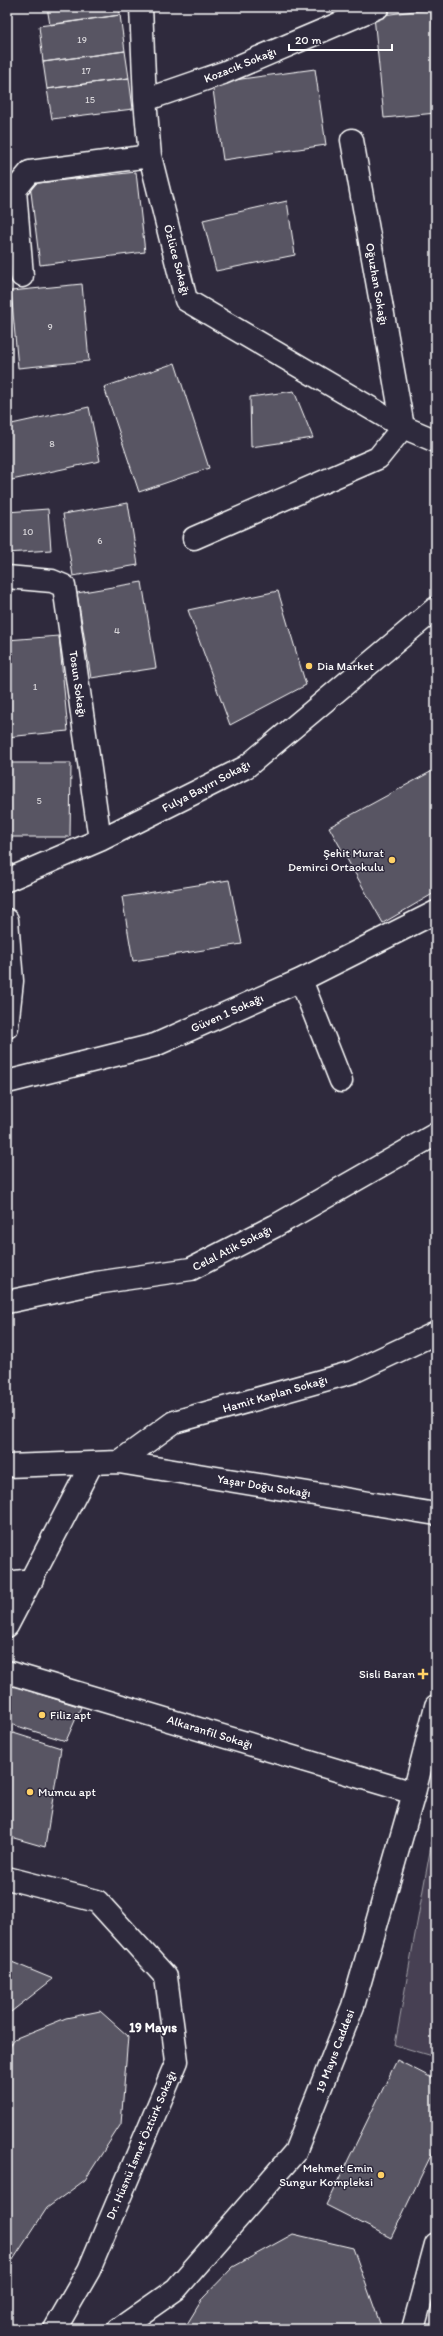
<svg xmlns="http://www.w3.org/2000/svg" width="443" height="2336" font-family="Itim,sans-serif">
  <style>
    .green { fill: #464152; stroke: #a2a0a8 }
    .building { fill: #595564; stroke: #fff }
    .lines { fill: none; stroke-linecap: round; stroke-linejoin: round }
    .minor-casing { stroke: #fff; stroke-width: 25 }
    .major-casing { stroke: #fff; stroke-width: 25 }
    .minor { stroke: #2f2a3d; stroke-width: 22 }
    .major { stroke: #2f2a3d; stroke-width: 22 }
    .poi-dot { fill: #ffd166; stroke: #2f2a3d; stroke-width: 1.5 }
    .labels { text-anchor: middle; stroke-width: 3; stroke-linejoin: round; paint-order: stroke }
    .number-label { font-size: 10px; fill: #d6d4d8 }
    .street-label { font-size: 12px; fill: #fff; stroke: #2f2a3d }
    .poi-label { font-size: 12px; fill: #fff; stroke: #2f2a3d; text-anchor: start }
    .neighbourhood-label { font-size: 13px; font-weight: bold; fill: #fff; stroke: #2f2a3d }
  </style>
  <rect width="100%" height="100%" fill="#2f2a3d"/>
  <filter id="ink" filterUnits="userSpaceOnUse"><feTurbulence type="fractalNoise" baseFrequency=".025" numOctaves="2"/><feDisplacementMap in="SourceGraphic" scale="8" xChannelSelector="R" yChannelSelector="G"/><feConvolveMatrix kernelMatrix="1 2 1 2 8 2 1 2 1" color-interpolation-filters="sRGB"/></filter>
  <g filter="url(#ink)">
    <path class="green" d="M436,1818V2057L395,2045Z"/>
    <path class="building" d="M47,7H119L120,15L50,25Z
      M431,9L436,55V113L384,118L374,16Z
      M120,15L125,51L43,62L39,26Z
      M125,51L129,78L47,89L43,62Z
      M7,67L10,68L7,89Z
      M315,69L326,145L223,160L212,83Z
      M129,78L133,109L52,119L47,89Z
      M136,172L145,252L40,265L30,184Z
      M287,201L295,255L216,271L203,220Z
      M82,284L89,361L18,368L11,291Z
      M175,363L209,468L139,492L104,387Z
      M294,391L313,438L251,447L250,397Z
      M89,407L100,461L7,481V425Z
      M128,503L138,565L73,576L63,514Z
      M48,509L51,550L7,553V512Z
      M142,582L156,668L91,678L77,593Z
      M278,591L306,685L230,725L188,610Z
      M59,636L68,731L7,737V640Z
      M7,763H71L70,837H7Z
      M436,769V892L383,923L329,827Z
      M229,880L242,944L133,961L122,897Z
      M7,1684L81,1707L66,1741L7,1723Z
      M7,1731L61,1748L45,1847L7,1836Z
      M7,1960L53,1979L7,2015Z
      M100,2011L128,2036L121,2124L85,2180L47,2208L7,2269V2053L14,2039L66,2018Z
      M397,2060L436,2080V2145L391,2238L326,2205Z
      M293,2234L353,2248L382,2329H184L203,2298L233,2267Z"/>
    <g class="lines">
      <g class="minor-casing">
        <path id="minor" d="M141,7L145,100L150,156L186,300L403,427L436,441
          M145,100L223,73L378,7
          M352,140L403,427
          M22,276L15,190L30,172L150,156
          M194,538L378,458L403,427
          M7,577L52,581L64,586L100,840
          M7,880L100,840L246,767L436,608
          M7,920L12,981L7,1027
          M301,980L341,1081
          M7,1082L155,1045L301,980L436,912
          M7,1302L96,1283L191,1269L275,1226L436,1134
          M119,1462L174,1422L353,1372L436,1333
          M7,1466L119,1462L436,1514
          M7,1583L32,1580
          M7,1626L92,1463
          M7,1672L414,1793
          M7,1878L97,1901L166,1977L177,2061L89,2270L55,2329
          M413,2329L436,2244"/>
      </g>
      <g class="major-casing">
        <path id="major" d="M119,2329L176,2289L295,2152L353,2006L414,1793L436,1706"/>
      </g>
      <use href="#minor" class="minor"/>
      <use href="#major" class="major"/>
    </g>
  </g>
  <g class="poi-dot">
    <circle cx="309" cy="666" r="4"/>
    <circle cx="392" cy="860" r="4"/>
    <path d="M421 1668h4v4h4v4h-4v4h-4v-4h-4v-4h4z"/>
    <circle cx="42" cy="1715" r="4"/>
    <circle cx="30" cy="1792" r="4"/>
    <circle cx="381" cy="2175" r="4"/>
  </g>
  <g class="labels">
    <g class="number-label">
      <text x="82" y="43">19</text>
      <text x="86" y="74">17</text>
      <text x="90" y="103">15</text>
      <text x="50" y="330">9</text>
      <text x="52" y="447">8</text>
      <text x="28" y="535">10</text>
      <text x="100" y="544">6</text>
      <text x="117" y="634">4</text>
      <text x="35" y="690">1</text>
      <text x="39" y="804">5</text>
    </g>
    <g class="street-label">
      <text transform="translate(240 65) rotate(-22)" y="4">Kozacık Sokağı</text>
      <text transform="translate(177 260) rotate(75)" y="4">Özlüce Sokağı</text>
      <text transform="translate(377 284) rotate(80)" y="4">Oğuzhan Sokağı</text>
      <text transform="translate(78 684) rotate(82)" y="4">Tosun Sokağı</text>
      <text transform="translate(206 786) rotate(-28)" y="4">Fulya Bayırı Sokağı</text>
      <text transform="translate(227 1013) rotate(-24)" y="4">Güven 1 Sokağı</text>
      <text transform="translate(232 1248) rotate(-27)" y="4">Celal Atik Sokağı</text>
      <text transform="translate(275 1394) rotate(-16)" y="4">Hamit Kaplan Sokağı</text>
      <text transform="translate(264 1486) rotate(9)" y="4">Yaşar Doğu Sokağı</text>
      <text transform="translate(210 1732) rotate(17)" y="4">Alkaranfil Sokağı</text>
      <text transform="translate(335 2051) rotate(-69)" y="4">19 Mayıs Caddesi</text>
      <text transform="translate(141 2145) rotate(-67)" y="4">Dr. Hüsnü İsmet Öztürk Sokağı</text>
    </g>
    <g class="poi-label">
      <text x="317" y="670">Dia Market</text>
      <text x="384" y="857" text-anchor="end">Şehit Murat<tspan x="384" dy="14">Demirci Ortaokulu</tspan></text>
      <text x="415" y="1678" text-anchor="end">Sisli Baran</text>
      <text x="50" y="1719">Filiz apt</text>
      <text x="38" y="1796">Mumcu apt</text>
      <text x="373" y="2172" text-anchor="end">Mehmet Emin<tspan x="373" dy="14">Sungur Kompleksi</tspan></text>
    </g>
    <g class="neighbourhood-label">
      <text x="153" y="2032">19 Mayıs</text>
    </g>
  </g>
  <rect width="443" height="2336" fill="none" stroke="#2f2a3d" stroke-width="24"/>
  <rect x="12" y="12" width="419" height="2312" fill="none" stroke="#fff" stroke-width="1.5" filter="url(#ink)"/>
  <path d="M289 44v6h103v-6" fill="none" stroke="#ffffff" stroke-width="2"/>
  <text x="295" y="44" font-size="12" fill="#ffffff" stroke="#2f2a3d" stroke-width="3" paint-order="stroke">20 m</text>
</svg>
